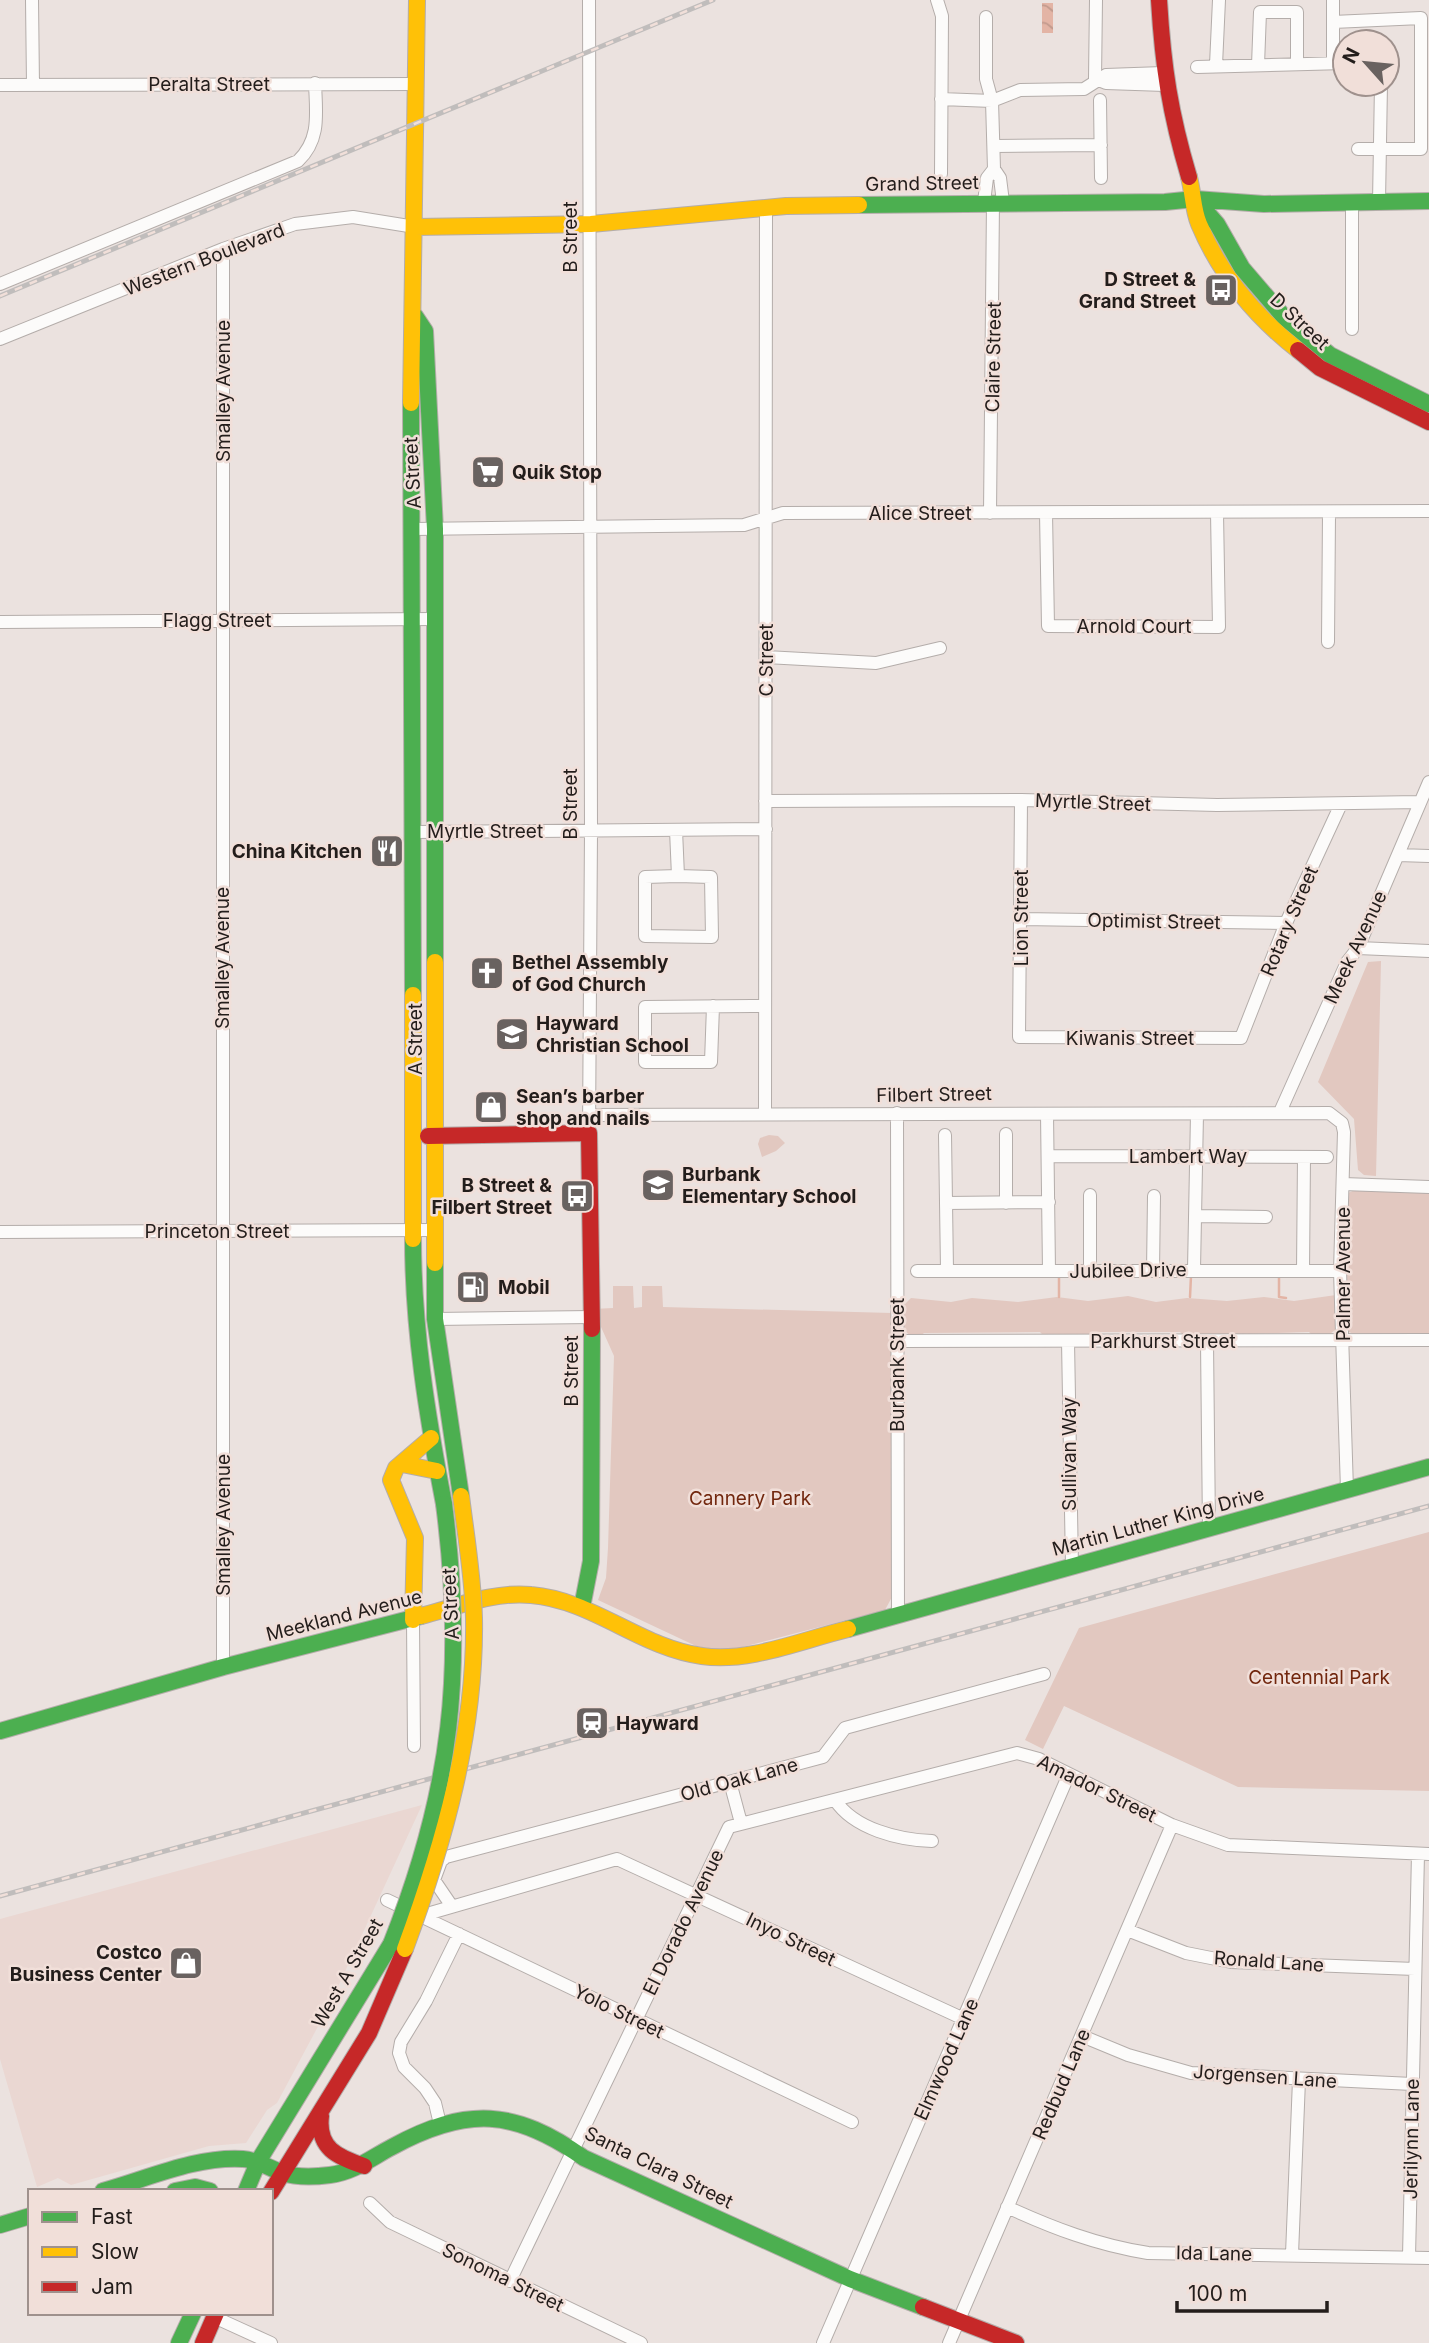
<svg xmlns="http://www.w3.org/2000/svg" width="1429" height="2343" font-family="Inter,sans-serif">
  <style>
    .built { fill: #ead7d2 }
    .park { fill: #e2c8c0 }
    .water { fill: url(#water-waves) }
    .lines { fill: none; stroke-linecap: round; stroke-linejoin: round }
    .stream { stroke: #e3b4a5; stroke-width: 2.5 }
    .street-casing { stroke: #b4adaa; stroke-width: 14 }
    .fast-casing { stroke: #b4adaa; stroke-width: 18 }
    .slow-casing { stroke: #b4adaa; stroke-width: 18 }
    .jam-casing { stroke: #b4adaa; stroke-width: 18 }
    .street { stroke: #fcfbfa; stroke-width: 12 }
    .fast { stroke: #4caf50; stroke-width: 16 }
    .slow { stroke: #ffc107; stroke-width: 16 }
    .jam { stroke: #c62828; stroke-width: 16 }
    .rail-casing { stroke: #c0bdbc; stroke-width: 5 }
    .rail { stroke: #f1dfd9; stroke-width: 2.5; stroke-dasharray: 8; stroke-linecap: butt }
    .fast-bridge-casing { stroke: #b4adaa; stroke-width: 18; stroke-linecap: butt }
    .slow-bridge-casing { stroke: #b4adaa; stroke-width: 18; stroke-linecap: butt }
    .fast-bridge { stroke: #4caf50; stroke-width: 16 }
    .slow-bridge { stroke: #ffc107; stroke-width: 16 }
    .labels { text-anchor: middle; stroke-width: 5; stroke-linejoin: round; paint-order: stroke }
    .street-label { font-size: 19px; fill: #231d1b; stroke: #f1dfd9 }
    .poi-label { font-size: 19px; font-weight: bold; fill: #231d1b; stroke: #f1dfd9; text-anchor: start }
    .park-label { font-size: 19px; fill: #72270e; stroke: #f1dfd9 }
  </style>
  <defs>
    <pattern id="water-waves" width="16" height="10" patternUnits="userSpaceOnUse" patternTransform="scale(1.75)"><rect width="16" height="10" fill="#e3b4a5"/><path d="M0 5q4-4 8 0t8 0" fill="none" stroke="#c29a8d"/></pattern>
  </defs>
  <rect width="100%" height="100%" fill="#ebe2df"/>
  <path class="built" d="M422,1805L330,2004L277,2103L267,2110L246,2143L209,2146L71,2185L58,2178L37,2187L0,2059V1919Z"/>
  <path class="park" d="M1381,961L1376,1176L1364,1175L1358,1170L1354,1119L1318,1082L1368,962Z
    M769,1135L778,1136L785,1143L776,1151L762,1157L758,1144L760,1138Z
    M1355,1190L1429,1191V1335H1356L1349,1332L1346,1325L1345,1203L1348,1193Z
    M613,1286H633L634,1308L642,1307V1286H662L663,1307L892,1313V1597L885,1610L727,1651L696,1646L598,1600L606,1578L608,1548L614,1356L593,1309L613,1308Z
    M1336,1295L1335,1330L1330,1334L1313,1336L1309,1332L1184,1336L1180,1332H1096L1092,1336H1044L1040,1332L924,1333L920,1336H910L903,1328V1306L911,1298L951,1302L972,1298L1018,1302L1057,1297L1088,1301L1128,1296L1156,1302L1187,1298L1227,1301L1264,1297L1294,1301Z
    M1429,1532V1791L1238,1787L1064,1706L1043,1749L1025,1740L1079,1628Z"/>
  <path class="water" d="M1042,3H1053V33H1042Z"/>
  <g class="lines">
    <path class="stream" d="M1279,1275V1297L1286,1298
      M1059,1297V1276
      M1190,1297L1191,1276"/>
    <g class="street-casing">
      <path id="street" d="M32,0L33,85
        M937,0L942,16L941,174
        M986,17V79L992,101L994,169L1000,178L1003,202
        M1333,22L1421,18V149H1358
        M1333,63V0
        M1216,65L1219,0
        M1258,65L1260,12H1297V63
        M1197,67L1345,63
        M1095,79L1096,0
        M1096,79L1106,83L1165,85
        M0,85L417,84
        M941,99L992,101L1020,90L1084,89L1106,75L1163,73
        M1100,100L1101,178
        M995,146L1101,145
        M984,202L987,178L994,169
        M1379,202L1381,84
        M0,284L298,161C321,139 316,113 315,83
        M1352,329V201
        M0,339L223,249L295,224L353,217L415,227
        M990,513L993,202
        M1046,513L1048,626L1219,627L1217,513
        M414,529L744,525L783,513L1429,511
        M0,622L434,619
        M1328,642L1329,514
        M766,657L876,663L940,648
        M1021,800L1019,1037L1241,1038L1286,923L1341,804
        M765,801L1021,800L1217,805L1420,802
        M676,830L678,876L645,877V936L712,937L711,877L678,876
        M414,832L766,829
        M1398,855L1429,856
        M1021,919L1286,923
        M1358,948L1429,951
        M713,1006L711,1062H645V1007L752,1006H765
        M1280,1112L1347,962L1358,948L1429,782
        M897,1113L898,1616
        M765,1114L766,207
        M1047,1114L1049,1271
        M589,1115L1329,1113L1342,1123L1344,1132L1340,1271L1347,1490
        M589,1133L591,831L589,0
        M1006,1134V1203
        M945,1135L947,1270
        M1049,1156L1327,1157
        M1343,1184L1429,1187
        M1090,1195V1270
        M946,1203L1049,1202
        M1197,1216L1266,1217
        M0,1232L435,1230
        M1194,1269L1197,1114
        M917,1271H1340
        M1153,1271L1154,1196
        M1303,1271L1304,1157
        M435,1319L592,1317
        M897,1341L1429,1340
        M1068,1341L1072,1567
        M1207,1342L1209,1529
        M413,1620L414,1746
        M223,1667V249
        M730,1782L741,1823
        M835,1800C854,1829 899,1840 932,1841
        M387,1900L852,2122
        M451,1905L434,1880L441,1861L446,1857L823,1757L845,1728L1044,1674
        M420,1916L617,1859L964,2019
        M1127,1930L1186,1953L1231,1962L1415,1969
        M1082,2036L1128,2055L1191,2073L1412,2084
        M440,2124L435,2103L425,2088L404,2067L399,2053L401,2042L426,2001L459,1934
        M370,2203L390,2222L641,2343
        M1007,2207C1053,2228 1097,2245 1148,2253L1429,2258
        M1292,2254L1299,2080
        M1409,2257L1418,1854
        M510,2281L729,1827L1017,1753L1039,1759L1172,1825L1228,1845L1429,1854
        M214,2317L271,2343
        M823,2343L1069,1774
        M949,2343L1172,1825"/>
    </g>
    <g class="fast-casing">
      <path id="fast" d="M1195,199L1217,224L1242,268L1284,317L1330,355L1429,404
        M859,205L1165,202L1195,199L1264,204L1429,201
        M415,316L425,331L435,529V962
        M411,403L413,995
        M413,1239C413,1329 427,1415 444,1504
        M435,1263V1319L461,1496
        M582,1607L591,1561L592,1329
        M848,1629L1429,1467
        M0,1731L223,1667L421,1616
        M103,2191C147,2179 196,2156 243,2159C257,2160 269,2168 283,2173C298,2178 314,2177 330,2175C354,2172 371,2158 392,2147C467,2106 515,2109 584,2158L850,2279L923,2307
        M175,2191L195,2187L210,2191
        M246,2191L259,2160L391,1944
        M0,2225L30,2216
        M179,2343L193,2313"/>
    </g>
    <g class="slow-casing">
      <path id="slow" d="M1189,177C1193,192 1193,210 1199,224C1220,274 1256,317 1298,350
        M415,227L591,224L786,206L859,205
        M411,403L417,0
        M435,962V1263
        M413,1239V995
        M402,1464L437,1471
        M421,1616C456,1607 495,1591 531,1595C593,1600 641,1648 702,1656C749,1663 802,1640 848,1629
        M413,1620L415,1538L391,1480L396,1468L431,1438"/>
    </g>
    <g class="jam-casing">
      <path id="jam" d="M1159,0C1163,67 1170,113 1189,177
        M1298,350L1320,368L1429,422
        M428,1136L589,1133L592,1329
        M321,2116C317,2148 337,2157 364,2166
        M271,2192L369,2033L405,1949
        M923,2307L1016,2343
        M203,2343L216,2313"/>
    </g>
    <use href="#street" class="street"/>
    <use href="#fast" class="fast"/>
    <use href="#slow" class="slow"/>
    <use href="#jam" class="jam"/>
    <g class="rail-casing">
      <path id="rail" d="M0,296L713,0
        M0,1896L1429,1506"/>
    </g>
    <use href="#rail" class="rail"/>
    <g class="fast-bridge-casing">
      <path id="fast-bridge" d="M391,1944C452,1790 465,1668 444,1504"/>
    </g>
    <g class="slow-bridge-casing">
      <path id="slow-bridge" d="M405,1949C444,1843 476,1732 474,1618C473,1577 466,1536 461,1496"/>
    </g>
    <use href="#fast-bridge" class="fast-bridge"/>
    <use href="#slow-bridge" class="slow-bridge"/>
  </g>
  <defs>
    <g id="bus-square" transform="scale(1.75)"><rect x="-9" y="-9" width="18" height="18" rx="4" fill="#696260" stroke="#f1dfd9"/><path d="M-5-6H5V4H4V6H2V4H-2V6H-4V4H-5ZM-3.5-4V0h7V-4ZM-3.5 1.2v1.5H-2V1.2ZM2 1.2v1.5H3.5V1.2Z" fill="#fff"/></g>
    <g id="supermarket-square" transform="scale(1.75)"><rect x="-9" y="-9" width="18" height="18" rx="4" fill="#696260" stroke="#f1dfd9"/><path d="M-6-5.5h2.5l.6 2H6L4.5 2H-2.5L-4.4-4H-6ZM-1.5 3.2a1.3 1.3 0 1 0 .1 0ZM3 3.2a1.3 1.3 0 1 0 .1 0Z" fill="#fff"/></g>
    <g id="restaurant-square" transform="scale(1.75)"><rect x="-9" y="-9" width="18" height="18" rx="4" fill="#696260" stroke="#f1dfd9"/><path d="M-5-6h1v4h1v-4h1v4h1v-4h1v5L-1.5 .5V6h-2V.5L-5-1ZM5-6V6H3V1.5H1.5Q1.5-4 5-6Z" fill="#fff"/></g>
    <g id="church-square" transform="scale(1.75)"><rect x="-9" y="-9" width="18" height="18" rx="4" fill="#696260" stroke="#f1dfd9"/><path d="M-1.2-6h2.4v3.5h3.3v2.4h-3.3V6h-2.4V-.1h-3.3v-2.4h3.3Z" fill="#fff"/></g>
    <g id="school-square" transform="scale(1.75)"><rect x="-9" y="-9" width="18" height="18" rx="4" fill="#696260" stroke="#f1dfd9"/><path d="M0-5L7-2L0 1L-7-2ZM-4 1L0 2.5L4 1V4Q0 6-4 4Z" fill="#fff"/></g>
    <g id="shop-square" transform="scale(1.75)"><rect x="-9" y="-9" width="18" height="18" rx="4" fill="#696260" stroke="#f1dfd9"/><path d="M-5-2.5h2.3a2.7 3.5 0 0 1 5.4 0H5L5.5 6h-11ZM-1.5-2.5h3a1.5 2.3 0 0 0-3 0Z" fill="#fff"/></g>
    <g id="fuel-square" transform="scale(1.75)"><rect x="-9" y="-9" width="18" height="18" rx="4" fill="#696260" stroke="#f1dfd9"/><path d="M-5.5-6h7V0h2V4h1.3V-2.5L3-4.5l.8-.8L6-3V5H2.5V1h-1V6h-7ZM-4.2-4.7v3.2H.2V-4.7Z" fill="#fff"/></g>
    <g id="station-square" transform="scale(1.75)"><rect x="-9" y="-9" width="18" height="18" rx="4" fill="#696260" stroke="#f1dfd9"/><path d="M-3-6H3Q5-6 5-4V2Q5 4 3 4L4.5 6H3L1.5 4h-3L-3 6H-4.5L-3 4Q-5 4-5 2V-4Q-5-6-3-6ZM-3.5-4v3h7v-3ZM-3.5 1v1.5H-2V1ZM2 1v1.5H3.5V1Z" fill="#fff"/></g>
  </defs>
  <g fill-rule="evenodd">
    <use href="#bus-square" x="1221" y="290"/>
    <use href="#supermarket-square" x="488" y="472"/>
    <use href="#restaurant-square" x="387" y="851"/>
    <use href="#church-square" x="487" y="973"/>
    <use href="#school-square" x="512" y="1034"/>
    <use href="#shop-square" x="491" y="1107"/>
    <use href="#school-square" x="658" y="1185"/>
    <use href="#bus-square" x="577" y="1196"/>
    <use href="#fuel-square" x="473" y="1287"/>
    <use href="#station-square" x="592" y="1723"/>
    <use href="#shop-square" x="186" y="1963"/>
  </g>
  <g class="labels">
    <g class="street-label">
      <text x="209" y="91">Peralta Street</text>
      <text transform="translate(922 183) rotate(-1)" y="7">Grand Street</text>
      <text transform="translate(570 237) rotate(-90)" y="7">B Street</text>
      <text transform="translate(204 259) rotate(-21)" y="7">Western Boulevard</text>
      <text transform="translate(1300 321) rotate(43)" y="7">D Street</text>
      <text transform="translate(993 357) rotate(-89)" y="7">Claire Street</text>
      <text transform="translate(223 391) rotate(-90)" y="7">Smalley Avenue</text>
      <text transform="translate(412 473) rotate(-93)" y="7">A Street</text>
      <text x="920" y="520">Alice Street</text>
      <text x="217" y="627">Flagg Street</text>
      <text x="1134" y="633">Arnold Court</text>
      <text transform="translate(766 660) rotate(-90)" y="7">C Street</text>
      <text transform="translate(1093 802) rotate(2)" y="7">Myrtle Street</text>
      <text transform="translate(570 804) rotate(-90)" y="7">B Street</text>
      <text x="485" y="838">Myrtle Street</text>
      <text transform="translate(1021 918) rotate(-90)" y="7">Lion Street</text>
      <text transform="translate(1154 921) rotate(1)" y="7">Optimist Street</text>
      <text transform="translate(1289 921) rotate(-67)" y="7">Rotary Street</text>
      <text transform="translate(1355 947) rotate(-65)" y="7">Meek Avenue</text>
      <text transform="translate(222 958) rotate(-90)" y="7">Smalley Avenue</text>
      <text x="1130" y="1045">Kiwanis Street</text>
      <text transform="translate(415 1039) rotate(-90)" y="7">A Street</text>
      <text transform="translate(934 1094) rotate(-1)" y="7">Filbert Street</text>
      <text x="1188" y="1163">Lambert Way</text>
      <text x="217" y="1238">Princeton Street</text>
      <text transform="translate(1128 1270) rotate(-1)" y="7">Jubilee Drive</text>
      <text transform="translate(1343 1274) rotate(-90)" y="7">Palmer Avenue</text>
      <text x="1163" y="1348">Parkhurst Street</text>
      <text transform="translate(897 1365) rotate(-90)" y="7">Burbank Street</text>
      <text transform="translate(571 1371) rotate(-90)" y="7">B Street</text>
      <text transform="translate(1069 1454) rotate(-90)" y="7">Sullivan Way</text>
      <text transform="translate(1158 1521) rotate(-15)" y="7">Martin Luther King Drive</text>
      <text transform="translate(223 1525) rotate(-90)" y="7">Smalley Avenue</text>
      <text transform="translate(450 1604) rotate(-93)" y="7">A Street</text>
      <text transform="translate(344 1615) rotate(-14)" y="7">Meekland Avenue</text>
      <text transform="translate(739 1779) rotate(-15)" y="7">Old Oak Lane</text>
      <text transform="translate(1097 1788) rotate(26)" y="7">Amador Street</text>
      <text transform="translate(683 1922) rotate(-64)" y="7">El Dorado Avenue</text>
      <text transform="translate(791 1939) rotate(26)" y="7">Inyo Street</text>
      <text transform="translate(1269 1961) rotate(4)" y="7">Ronald Lane</text>
      <text transform="translate(347 1973) rotate(-60)" y="7">West A Street</text>
      <text transform="translate(619 2011) rotate(26)" y="7">Yolo Street</text>
      <text transform="translate(946 2059) rotate(-66)" y="7">Elmwood Lane</text>
      <text transform="translate(1265 2076) rotate(4)" y="7">Jorgensen Lane</text>
      <text transform="translate(1061 2084) rotate(-67)" y="7">Redbud Lane</text>
      <text transform="translate(1411 2139) rotate(-89)" y="7">Jerilynn Lane</text>
      <text transform="translate(659 2167) rotate(26)" y="7">Santa Clara Street</text>
      <text transform="translate(1214 2253) rotate(1)" y="7">Ida Lane</text>
      <text transform="translate(503 2277) rotate(26)" y="7">Sonoma Street</text>
    </g>
    <g class="poi-label">
      <text x="1196" y="286" text-anchor="end">D Street &amp;<tspan x="1196" dy="22">Grand Street</tspan></text>
      <text x="512" y="479">Quik Stop</text>
      <text x="362" y="858" text-anchor="end">China Kitchen</text>
      <text x="512" y="969">Bethel Assembly<tspan x="512" dy="22">of God Church</tspan></text>
      <text x="536" y="1030">Hayward<tspan x="536" dy="22">Christian School</tspan></text>
      <text x="516" y="1103">Sean’s barber<tspan x="516" dy="22">shop and nails</tspan></text>
      <text x="682" y="1181">Burbank<tspan x="682" dy="22">Elementary School</tspan></text>
      <text x="552" y="1192" text-anchor="end">B Street &amp;<tspan x="552" dy="22">Filbert Street</tspan></text>
      <text x="498" y="1294">Mobil</text>
      <text x="616" y="1730">Hayward</text>
      <text x="162" y="1959" text-anchor="end">Costco<tspan x="162" dy="22">Business Center</tspan></text>
    </g>
    <g class="park-label">
      <text x="750" y="1505">Cannery Park</text>
      <text x="1319" y="1684">Centennial Park</text>
    </g>
  </g>
  <rect x="28" y="2189" width="245" height="126" fill="#f1dfd9" stroke="#9f918d" stroke-width="2"/>
  <rect x="42" y="2212" width="35" height="10" fill="#4caf50" stroke="#9f918d" stroke-width="2"/>
  <text x="91" y="2224" font-size="21" fill="#231d1b">Fast</text>
  <rect x="42" y="2247" width="35" height="10" fill="#ffc107" stroke="#9f918d" stroke-width="2"/>
  <text x="91" y="2259" font-size="21" fill="#231d1b">Slow</text>
  <rect x="42" y="2282" width="35" height="10" fill="#c62828" stroke="#9f918d" stroke-width="2"/>
  <text x="91" y="2294" font-size="21" fill="#231d1b">Jam</text>
  <g transform="translate(1366 63) rotate(297)"><circle r="33" fill="#f1dfd9" stroke="#9f918d" stroke-width="2"/>
  <path d="M0-5L12 26L0 18L-12 26Z" fill="#696260"/>
  <text y="-10" font-size="19" font-weight="bold" text-anchor="middle" fill="#231d1b">N</text>
  </g>
  <path d="M1177 2301v10h150v-10" fill="none" stroke="#231d1b" stroke-width="3.5"/>
  <text x="1188" y="2301" font-size="21" fill="#231d1b" stroke="#f1dfd9" stroke-width="5" paint-order="stroke">100 m</text>
</svg>
